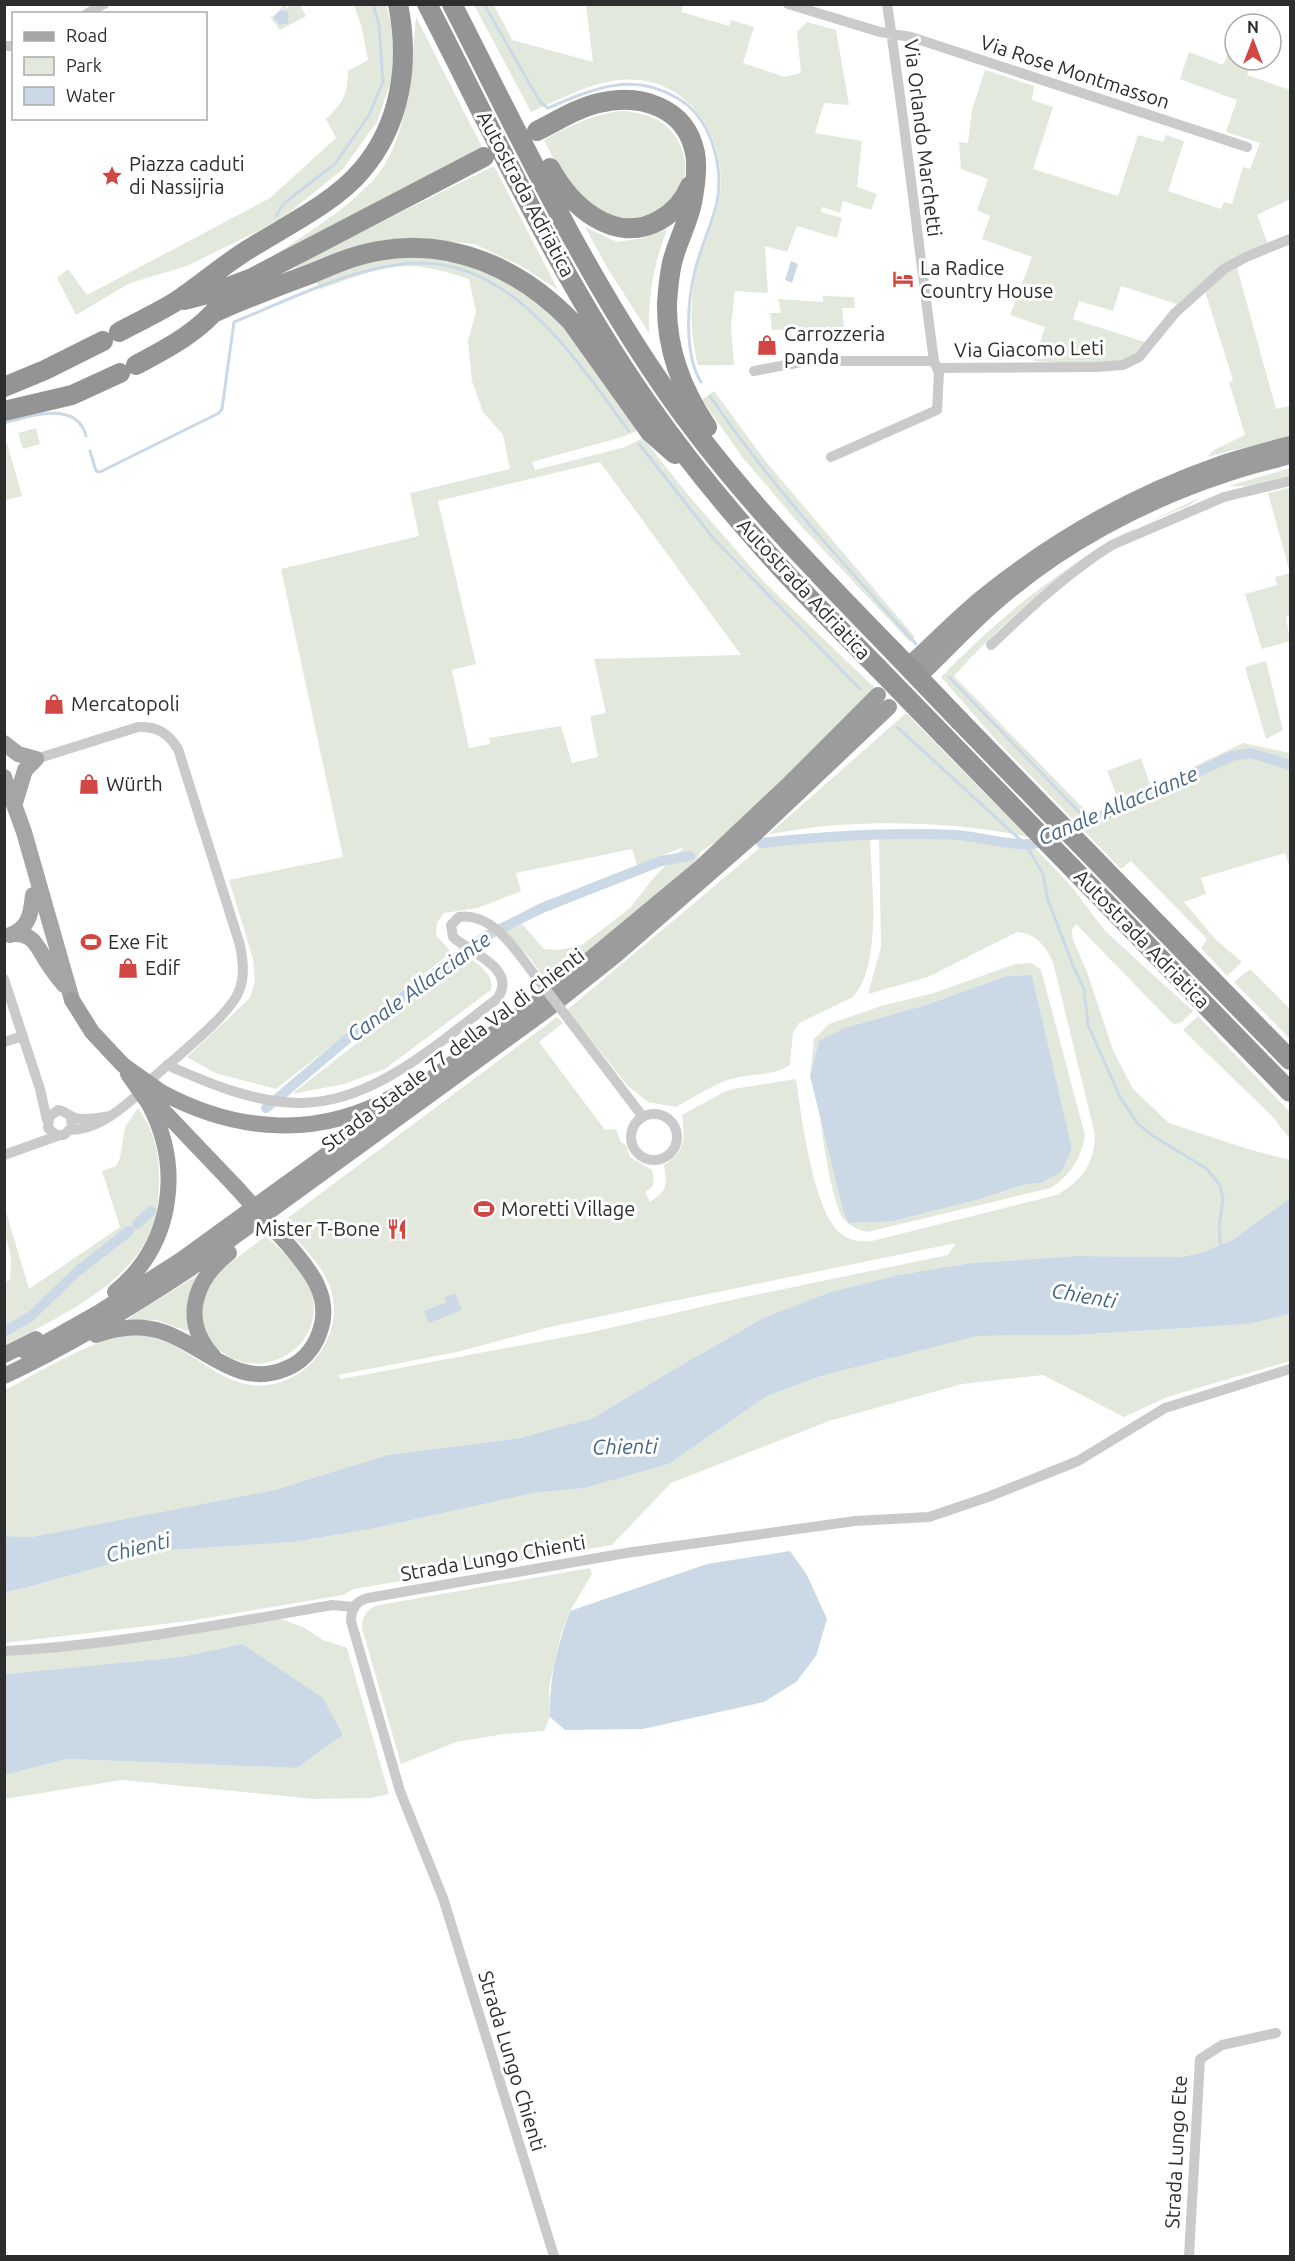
<svg xmlns="http://www.w3.org/2000/svg" width="1295" height="2261" font-family="Ubuntu,sans-serif">
  <style>
    .green { fill: #e2e9dc; fill-rule: evenodd }
    .water { fill: #cbd9e7 }
    .lines { fill: none; stroke-linecap: round; stroke-linejoin: round }
    .stream { stroke: #cbd9e7; stroke-width: 3 }
    .canal { stroke: #cbd9e7; stroke-width: 10 }
    .minor { stroke: #cacaca; stroke-width: 10 }
    .primary { stroke: #a5a5a5; stroke-width: 16 }
    .trunk { stroke: #9c9c9c; stroke-width: 16 }
    .motorway { stroke: #949494; stroke-width: 20 }
    .minor-bridge { stroke: #cacaca; stroke-width: 10 }
    .trunk-bridge { stroke: #9c9c9c; stroke-width: 16 }
    .motorway-bridge { stroke: #949494; stroke-width: 20 }
    .labels { text-anchor: middle; stroke-width: 6; stroke-linejoin: round; paint-order: stroke }
    .street-label { font-size: 20px; fill: #2d2d2d; stroke: #fff }
    .poi-label { font-size: 20px; fill: #2d2d2d; stroke: #fff; text-anchor: start }
    .water-label { font-size: 21px; font-style: italic; fill: #456685; stroke: #fff }
  </style>
  <rect width="100%" height="100%" fill="#fff"/>
  <path class="green" d="M293,4L300,5L306,16L280,30L270,17H273L279,25L287,11L280,10L283,5L287,8Z
    M354,5H386L395,38L391,81L377,122L343,169L290,212L264,228L187,266L130,283L76,315L57,278L68,269L87,295L270,198L336,138L326,119C344,102 347,96 348,71L368,60L362,28Z
    M474,5H494L512,40L593,62L586,5H683L682,12L729,26L731,20L754,27L743,63L785,77L801,73L797,32L807,22L836,30L849,105L824,103L815,133L862,141L857,187L877,194L871,210L843,201L840,213L822,207L821,212L842,218L837,238L797,226L787,252L765,246L768,293L735,291L731,326L734,365H698C689,331 689,291 700,257C708,233 720,209 721,183C722,126 680,74 620,80C589,83 559,100 531,112Z
    M416,17L484,151L265,262C301,236 362,202 385,164C409,126 412,61 416,17Z
    M1235,39V60H1253L1247,75L1290,90V199L1257,215L1268,244L1221,266L1177,304L1121,286L1113,311L1079,301L1073,319L1145,342C1143,345 1140,350 1137,353C1117,370 1060,362 1034,361L1045,327L1010,315L1032,257L982,239L990,216L977,210L988,179L961,169L959,142L968,143L972,110L985,70L1034,86L1032,100L1053,107L1033,169L1118,196L1138,135L1163,142L1166,135L1184,141L1168,191L1221,209L1224,202L1232,204L1243,167L1250,169L1260,143L1226,132L1237,100L1180,79L1189,52L1223,65Z
    M620,111C651,112 678,125 684,158C686,165 686,173 683,180C667,223 616,229 585,201C566,184 555,162 544,140C569,126 592,115 620,111Z
    M494,166L558,290L523,267L474,244L433,240L288,276L301,262Z
    M585,227L617,242L644,238L667,229C654,263 648,297 649,333L608,269Z
    M416,255L450,257L488,270L542,306L564,327L637,431L622,437L532,462L535,470L625,447L643,438L689,496L764,582L875,688L728,834L700,852L697,862L591,950L566,964L545,979L530,958L505,931L522,924L544,949L559,950L582,945L630,908L655,876L684,847L637,865L632,849L516,873L521,891L478,908L444,913L437,923L436,935L450,951L448,955L276,1089L215,1073L187,1057L250,998L255,981L253,959L229,880L343,857L281,569L419,536L410,493L510,469L503,435L483,412L472,381L468,341L476,312L469,279C452,273 424,265 406,266C377,267 347,280 320,289L316,281L374,259ZM600,462L741,655L594,659L606,713L590,716L598,757L572,763L561,726L489,738L490,744L469,748L452,670L476,664L438,501Z
    M1236,264L1276,409L1290,406V436L1207,457L1214,450L1245,435L1229,382L1233,380L1204,288Z
    M823,296L854,297L855,308H842L844,328L772,330L770,313H781L778,299L823,302Z
    M714,391L767,463L915,637L910,642L800,525L743,458L702,400Z
    M36,428L40,444L23,449L18,433Z
    M7,443L22,496L6,500L4,444Z
    M1290,468V476L1250,486H1229Z
    M1290,488V615L1286,617L1290,641L1262,649L1245,594L1277,585L1275,577L1290,573L1268,493Z
    M1201,497L1188,506L1150,521Z
    M1138,527C1069,566 1007,617 954,676L1090,815L1119,801L1107,771L1141,758L1151,787L1243,743L1290,753V761L1286,760L1290,768V868L1285,853L1201,878L1206,894L1184,902L1215,939L1242,962L1227,976L1201,948L1207,939L1131,861L1121,869L996,740L941,677C980,637 1020,601 1067,569C1090,553 1112,538 1138,527Z
    M1266,661L1283,730L1266,739L1245,667Z
    M906,713L1028,837C966,824 902,821 839,825C816,826 792,831 769,834Z
    M879,836L958,840L1026,849L1034,847L1072,887L1105,931L1193,1011L1181,1023L1173,1024L1076,924L1072,930L1073,940L1087,972L1113,1050L1133,1089L1169,1123L1251,1150L1290,1160V1198L1231,1241L1200,1253L1180,1257L1077,1256L971,1263L898,1275L830,1292L763,1318L666,1374L593,1418L519,1438L387,1455L274,1490L31,1537L5,1536V1390C38,1373 84,1344 120,1337C182,1325 212,1392 267,1385C316,1380 349,1323 327,1280C317,1259 297,1241 281,1223L557,1017L563,1023L539,1042L605,1130L616,1129L621,1142L626,1145L630,1157L652,1170L654,1180L652,1187L645,1192L650,1202C668,1190 667,1185 664,1165C686,1151 685,1139 682,1115L722,1093L733,1089L796,1079C801,1115 813,1206 838,1231C848,1241 859,1242 872,1241L1057,1195C1082,1180 1094,1165 1095,1135L1053,962C1045,946 1037,934 1017,932L928,977L868,994L881,947ZM956,1243L948,1255L740,1298L592,1332L341,1379L338,1375L457,1352L546,1328L649,1306Z
    M870,837C871,880 883,964 853,997L799,1023L793,1032L790,1065C773,1076 754,1073 735,1078C714,1083 695,1097 676,1107L648,1102L628,1086L567,1010L762,846Z
    M466,955C477,965 495,973 491,990L385,1069L344,1084L292,1094L408,1003V999Z
    M1032,963L1041,970L1085,1135C1081,1159 1071,1174 1051,1188L867,1232C857,1229 850,1227 843,1218C831,1202 823,1136 819,1114L838,1184L894,1221L977,1200L1023,1185L1041,1183L1072,1148L1032,975L1006,976L926,1005L844,1028L819,1041L810,1076L814,1039L829,1024L881,1006L934,993L1015,964Z
    M1250,969L1290,1009V1039L1234,982Z
    M1198,1016L1290,1112V1139L1272,1116L1183,1030Z
    M138,1108C156,1133 160,1156 159,1186C158,1198 158,1211 154,1223C134,1284 57,1318 5,1345L4,1283L10,1279L11,1257L5,1233V1208L29,1289L120,1227L102,1171L116,1166L120,1158L125,1127Z
    M266,1236C281,1251 302,1267 310,1288C332,1348 254,1391 212,1343C207,1337 201,1327 200,1319C199,1307 203,1294 205,1282Z
    M199,1274L192,1328L187,1331L156,1320H126Z
    M1290,1314V1361L1167,1397L1124,1417L1043,1375L962,1384L829,1421L671,1483L612,1545L354,1589L343,1595L189,1621L5,1643L4,1592L25,1588L157,1551L294,1542L371,1529L534,1493L585,1488L669,1464L767,1396L821,1376L978,1336L1076,1335L1249,1324Z
    M590,1568L592,1574L570,1611L561,1634L549,1688L550,1717L544,1731L504,1734L456,1742L401,1764L362,1628C362,1616 367,1608 379,1605Z
    M281,1619L303,1627L323,1640L347,1648L389,1794L371,1798L314,1799L122,1780L5,1799V1775L67,1759L297,1768L343,1735L242,1644L180,1657L5,1674V1656C98,1649 189,1635 281,1619Z"/>
  <path class="water" d="M280,10L287,11L289,16L288,23L279,25L273,17Z
    M791,261L798,264L792,283L785,280Z
    M1032,975L1072,1148L1062,1171L1041,1183L1023,1185L977,1200L894,1221L849,1223L843,1210L810,1076L819,1041L844,1028L926,1005L1006,976Z
    M1290,1198V1314L1249,1324L1076,1335L978,1336L821,1376L767,1396L669,1464L585,1488L534,1493L371,1529L294,1542L157,1551L25,1588L5,1592V1536L31,1537L274,1490L387,1455L519,1438L593,1418L666,1374L763,1318L830,1292L898,1275L971,1263L1077,1256L1181,1257L1200,1253L1231,1241Z
    M455,1293L462,1310L429,1323L424,1311L447,1302L445,1297Z
    M790,1551L807,1575L827,1619L816,1656L796,1682L764,1702L643,1729L565,1730L550,1717C549,1678 557,1647 570,1611L707,1564Z
    M242,1644L323,1698L343,1735L297,1768L67,1759L5,1775V1674L180,1657Z"/>
  <g class="lines">
    <path class="stream" d="M484,4L540,102L548,108C593,89 631,71 677,98C711,117 724,165 717,202C712,225 700,248 695,271C687,302 684,355 701,382
      M276,216L283,204L335,164L369,115L383,82L379,25L373,4
      M710,396C770,485 844,564 916,644
      M4,423C29,416 77,400 86,436
      M639,444L714,539L860,689
      M90,451L96,471L100,472L219,413L222,409L234,322C287,301 344,271 402,264C509,251 574,358 629,431
      M949,677L1079,812L1091,822
      M897,727L1026,845L1043,874L1048,900L1074,968L1084,989L1088,1025L1120,1097L1138,1124L1153,1136L1207,1169L1220,1185L1223,1199L1219,1228L1221,1249"/>
    <path class="canal" d="M1064,834L1232,756L1251,753L1290,765
      M761,843C826,836 890,832 956,835C986,837 1017,850 1047,841
      M266,1108L359,1029L484,937L542,908L661,861L690,856
      M137,1224L151,1211
      M4,1332L31,1316L78,1271L129,1231"/>
    <path class="minor" d="M788,4L880,32L911,37L1247,147
      M86,14L104,4
      M4,46H14
      M938,368L1097,367L1123,365L1139,357L1175,313L1224,269L1246,257L1290,239
      M754,371L807,361H934
      M831,457L937,410L939,373L934,361C918,242 905,123 887,4
      M991,645C1029,609 1067,573 1112,545L1224,497L1290,481
      M36,759L138,727C157,726 168,733 178,749L240,945C243,961 245,976 239,991C229,1016 176,1057 154,1077
      M4,979L40,1089L47,1120
      M570,1021L643,1117
      M4,1042L23,1036
      M167,1065C208,1083 252,1102 298,1103C374,1104 440,1041 497,999C519,969 469,952 453,937L451,925L459,917C493,912 516,951 534,974
      M631 1137a23 23 0 1 1 46 0a23 23 0 1 1-46 0Z
      M71,1117L72,1127L64,1135H56L48,1128L49,1117L58,1110C65,1111 65,1113 71,1116C81,1122 99,1118 110,1116
      M70,1130C95,1130 115,1114 134,1098
      M4,1155L60,1135
      M4,1651C115,1645 224,1624 332,1605L354,1607
      M554,2256L443,1898L400,1791L351,1621C351,1609 356,1601 368,1598L626,1553L855,1521L929,1517L988,1497L1078,1461L1165,1408L1290,1369
      M1189,2256L1200,2059L1222,2045L1276,2033"/>
    <path class="primary" d="M4,743L18,754L36,759
      M4,777L24,832L72,1000
      M15,803L25,770L36,759
      M13,934C34,933 37,947 47,962C52,970 58,978 64,985
      M10,935C29,928 31,914 33,895"/>
    <path class="trunk" d="M914,660C937,639 960,615 985,595C1056,538 1134,494 1220,464C1243,456 1267,450 1290,444
      M925,671C948,649 970,625 994,604C1060,546 1142,502 1224,475C1246,467 1269,462 1290,456
      M72,1000L92,1032L123,1065
      M161,1092C237,1133 319,1139 396,1095
      M154,1101L236,1187
      M115,1292C173,1245 183,1168 149,1104
      M96,1335C118,1327 140,1324 163,1332C205,1346 238,1389 285,1369C301,1363 313,1350 319,1334C334,1296 308,1268 285,1241
      M27,1353L98,1313L181,1260L547,995L700,868L790,783L878,695
      M4,1355L36,1339
      M214,1357C180,1321 194,1280 229,1253
      M4,1376C70,1345 131,1308 191,1268L548,1009L616,955L756,833L889,707"/>
    <path class="motorway" d="M427,4C496,138 560,278 646,401C680,450 717,496 756,540C794,585 837,626 878,668
      M452,4C518,133 580,266 662,385C729,483 811,567 894,652
      M537,131C557,121 577,108 599,103C640,93 686,107 695,153C698,168 695,187 692,203C688,223 677,242 672,263C669,276 668,290 667,303C666,348 682,390 707,427
      M550,168C570,206 615,246 660,220C674,212 684,201 690,186
      M184,300L215,292L252,278L484,157
      M215,312C247,298 280,285 313,273C334,264 355,255 378,251C451,237 521,269 571,321L650,432L675,454
      M119,332C138,322 157,313 175,302C201,285 223,265 249,249C284,227 334,203 361,171C401,125 410,63 398,4
      M136,365C168,348 199,332 222,303
      M4,387L45,370L103,341
      M4,411L72,395L120,373
      M960,721L1290,1060
      M944,736L1290,1092"/>
    <path class="minor-bridge" d="M534,974L570,1021"/>
    <path class="trunk-bridge" d="M123,1065L161,1092
      M128,1074L149,1104
      M236,1187L285,1241"/>
    <path class="motorway-bridge" d="M894,652L960,721
      M878,668L944,736"/>
  </g>
  <defs>
    <g id="sight-bare" transform="scale(1.62)"><path d="M0-6L1.8-2.2L6-1.7L2.9 1.2L3.7 5.4L0 3.3L-3.7 5.4L-2.9 1.2L-6-1.7L-1.8-2.2Z" fill="#d04743" stroke="#fff" stroke-width="2.5" paint-order="stroke"/></g>
    <g id="hotel-bare" transform="scale(1.62)"><path d="M-6-4.5h1.5V1H6V5H4.5V3h-9V5H-6ZM-4 0a1.8 1.8 0 1 1 3.6 0ZM.5 0V-2.5h3Q6-2.5 6 0Z" fill="#d04743" stroke="#fff" stroke-width="2.5" paint-order="stroke"/></g>
    <g id="shop-bare" transform="scale(1.62)"><path d="M-5-2.5h2.3a2.7 3.5 0 0 1 5.4 0H5L5.5 6h-11ZM-1.5-2.5h3a1.5 2.3 0 0 0-3 0Z" fill="#d04743" stroke="#fff" stroke-width="2.5" paint-order="stroke"/></g>
    <g id="stadium-bare" transform="scale(1.62)"><path d="M0-5a6.5 5 0 1 0 0 10a6.5 5 0 1 0 0-10ZM-3.5-1.8h7v3.6h-7Z" fill="#d04743" stroke="#fff" stroke-width="2.5" paint-order="stroke"/></g>
    <g id="restaurant-bare" transform="scale(1.62)"><path d="M-5-6h1v4h1v-4h1v4h1v-4h1v5L-1.5 .5V6h-2V.5L-5-1ZM5-6V6H3V1.5H1.5Q1.5-4 5-6Z" fill="#d04743" stroke="#fff" stroke-width="2.5" paint-order="stroke"/></g>
  </defs>
  <g fill-rule="evenodd">
    <use href="#sight-bare" x="112" y="176"/>
    <use href="#hotel-bare" x="903" y="279"/>
    <use href="#shop-bare" x="767" y="345"/>
    <use href="#shop-bare" x="54" y="704"/>
    <use href="#shop-bare" x="89" y="784"/>
    <use href="#stadium-bare" x="91" y="942"/>
    <use href="#shop-bare" x="128" y="968"/>
    <use href="#stadium-bare" x="484" y="1209"/>
    <use href="#restaurant-bare" x="397" y="1229"/>
  </g>
  <g class="labels">
    <g class="street-label">
      <text transform="translate(1075 72) rotate(18)" y="7">Via Rose Montmasson</text>
      <text transform="translate(923 138) rotate(83)" y="7">Via Orlando Marchetti</text>
      <text transform="translate(526 194) rotate(62)" y="7">Autostrada Adriatica</text>
      <text transform="translate(1029 349) rotate(-1)" y="7">Via Giacomo Leti</text>
      <text transform="translate(804 589) rotate(47)" y="7">Autostrada Adriatica</text>
      <text transform="translate(1142 939) rotate(46)" y="7">Autostrada Adriatica</text>
      <text transform="translate(453 1050) rotate(-37)" y="7">Strada Statale 77 della Val di Chienti</text>
      <text transform="translate(493 1558) rotate(-10)" y="7">Strada Lungo Chienti</text>
      <text transform="translate(512 2061) rotate(73)" y="7">Strada Lungo Chienti</text>
      <text transform="translate(1176 2152) rotate(-87)" y="7">Strada Lungo Ete</text>
    </g>
    <g class="poi-label">
      <text x="129" y="171">Piazza caduti<tspan x="129" dy="23">di Nassijria</tspan></text>
      <text x="920" y="275">La Radice<tspan x="920" dy="23">Country House</tspan></text>
      <text x="784" y="341">Carrozzeria<tspan x="784" dy="23">panda</tspan></text>
      <text x="71" y="711">Mercatopoli</text>
      <text x="106" y="791">Würth</text>
      <text x="108" y="949">Exe Fit</text>
      <text x="145" y="975">Edif</text>
      <text x="501" y="1216">Moretti Village</text>
      <text x="380" y="1236" text-anchor="end">Mister T-Bone</text>
    </g>
    <g class="water-label">
      <text transform="translate(1118 806) rotate(-23)" y="7">Canale Allacciante</text>
      <text transform="translate(419 987) rotate(-36)" y="7">Canale Allacciante</text>
      <text transform="translate(1084 1296) rotate(10)" y="7">Chienti</text>
      <text transform="translate(625 1447) rotate(-1)" y="7">Chienti</text>
      <text transform="translate(138 1548) rotate(-14)" y="7">Chienti</text>
    </g>
  </g>
  <rect width="1295" height="2261" fill="none" stroke="#2d2d2d" stroke-width="12"/>
  <rect x="12" y="12" width="195" height="108" fill="#ffffff" stroke="#ababab" stroke-width="1.5"/>
  <rect x="24" y="32" width="30" height="9" fill="#a5a5a5" stroke="#ababab" stroke-width="1.5"/>
  <text x="66" y="42" font-size="18" fill="#2d2d2d">Road</text>
  <rect x="24" y="57" width="30" height="18" fill="#e2e9dc" stroke="#ababab" stroke-width="1.5"/>
  <text x="66" y="72" font-size="18" fill="#2d2d2d">Park</text>
  <rect x="24" y="87" width="30" height="18" fill="#cbd9e7" stroke="#ababab" stroke-width="1.5"/>
  <text x="66" y="102" font-size="18" fill="#2d2d2d">Water</text>
  <g transform="translate(1253 42)"><circle r="28" fill="#ffffff" stroke="#ababab" stroke-width="1.5"/>
  <path d="M0-4.5L10 22L0 15L-10 22Z" fill="#d04743"/>
  <text y="-9" font-size="16" font-weight="bold" text-anchor="middle" fill="#2d2d2d">N</text>
  </g>
</svg>
